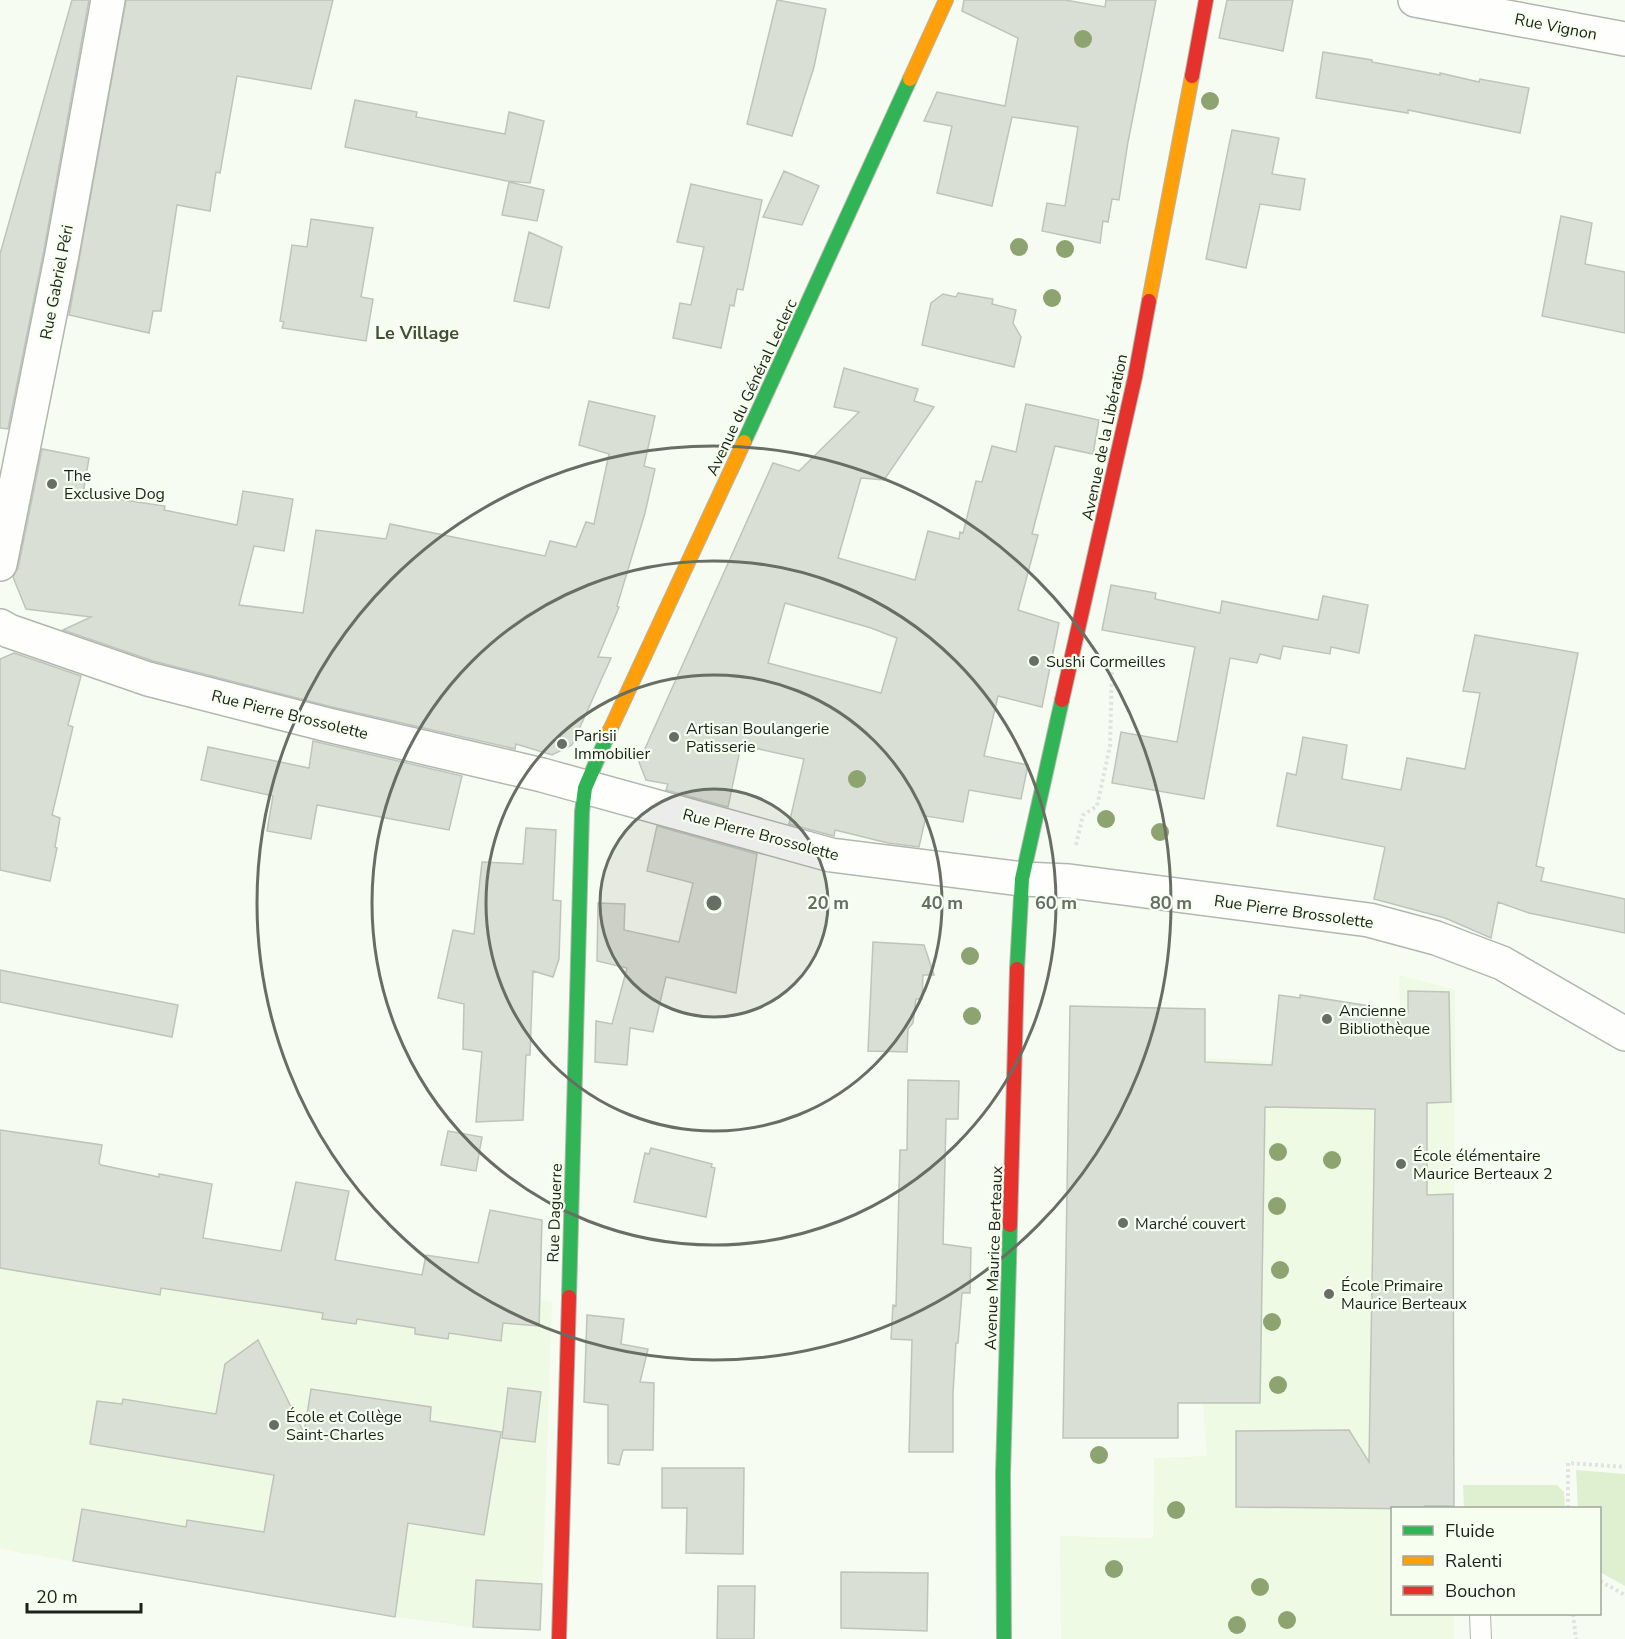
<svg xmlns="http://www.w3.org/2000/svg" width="1625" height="1639" font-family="'Nunito Sans',sans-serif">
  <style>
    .built { fill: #eefae4 }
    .green { fill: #def0cf }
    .building { fill: #dadfd5; stroke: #bfc4bb; stroke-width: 1.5; fill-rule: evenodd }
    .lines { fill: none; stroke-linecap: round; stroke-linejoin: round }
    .lane-casing { stroke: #b2b7ae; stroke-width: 22 }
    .street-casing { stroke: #b2b7ae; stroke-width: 36 }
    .fast-casing { stroke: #b2b7ae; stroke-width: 16 }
    .slow-casing { stroke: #b2b7ae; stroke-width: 16 }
    .jam-casing { stroke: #b2b7ae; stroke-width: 16 }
    .path { stroke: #e2e3e0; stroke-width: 4; stroke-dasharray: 3 3; stroke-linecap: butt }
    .lane { stroke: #fefffd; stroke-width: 20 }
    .street { stroke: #fefffd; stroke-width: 33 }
    .fast { stroke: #30b455; stroke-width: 14 }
    .slow { stroke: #ff9f0a; stroke-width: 14 }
    .jam { stroke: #e5322d; stroke-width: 14 }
    .tree { fill: #8da370 }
    .ring { fill: none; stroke: #696e64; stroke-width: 3 }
    .poi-dot { fill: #696e64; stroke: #f6ffef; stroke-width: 2 }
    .labels { text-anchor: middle; stroke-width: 4.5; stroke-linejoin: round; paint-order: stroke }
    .street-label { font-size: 16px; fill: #1c2218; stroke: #f6ffef }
    .poi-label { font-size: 16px; fill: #1c2218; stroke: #f6ffef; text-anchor: start }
    .neighbourhood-label { font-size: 18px; font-weight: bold; fill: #424e38; stroke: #f6ffef }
    .centre { fill: #696e64; stroke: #f6ffef; stroke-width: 3 }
    .ring-label { font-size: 18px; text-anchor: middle; font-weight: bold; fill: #696e64; stroke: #f6ffef; stroke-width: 4.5; stroke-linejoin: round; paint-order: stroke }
  </style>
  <rect width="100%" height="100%" fill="#f7fcf2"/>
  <path class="built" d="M1399,975L1455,990L1454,1508H1392V1614H1454V1639H1061L1060,1536L1153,1538L1154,1458L1207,1456L1203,1403L1207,1058L1402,1067Z
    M7,1206L552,1302L541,1630L473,1627L395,1617L0,1549V1247Z"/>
  <path class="green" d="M1576,1470L1625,1474V1586L1600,1572V1508H1578Z
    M1463,1485H1557L1564,1492L1565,1508H1464Z"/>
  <path class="building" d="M72,0H89L44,250L8,429L0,428V254Z
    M126,0H333L311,89L237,76L220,173L216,172L210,211L177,205L161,311H153L149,333L69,315Z
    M777,0L826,9L814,67L792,136L747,124Z
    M964,0H1065L1105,7L1106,0H1156L1128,142L1119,200L1112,199L1108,222L1103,221L1100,243L1042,231L1047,203L1065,206L1078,127L1012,117L992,206L937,193L952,126L924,121L937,92L1005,106L1018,38L962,11Z
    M1227,0H1293L1283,51L1219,38Z
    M1323,52L1372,60V62L1440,75V73L1479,82L1480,79L1529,88L1520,133L1408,110V113L1316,98Z
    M355,100L417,112L416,117L505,134L509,112L544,121L530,183L507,181L345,147Z
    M1232,130L1279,138L1272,174L1305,179L1300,210L1260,204L1246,268L1206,259Z
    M784,171L819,186L802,225L763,217Z
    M509,182L544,190L537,221L502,215Z
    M691,184L762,200L743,290L737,289L734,306L730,305L721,348L673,338L680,303L691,305L704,247L677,242Z
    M1561,216L1592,223L1585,264L1625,272V333L1542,316Z
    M311,219L373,228L361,297L373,299L366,341L282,328L284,322L280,321L292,245L307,247Z
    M529,232L562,247L549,308L514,301Z
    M958,293L993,299L992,304L1016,310L1013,323L1021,337L1014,367L922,345L931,303L943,294L956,297Z
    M844,368L918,389L914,401L934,407L884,480L861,478L838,558L915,580L928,531L959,539L960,532L963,533L976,481L982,482L992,446L1016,452L1026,404L1099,420L1093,454L1055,446L1032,534L1038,535L1018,610L1059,623L1042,707L998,696L984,756L1028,765L1021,799L969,790L963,822L926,816L919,847L888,843L835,830L834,836L789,824L804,759L741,745L728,807L666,790L668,784L646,780L639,762L773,463L799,471L859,412L834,407ZM785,603L871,628L897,638L881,693L768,663Z
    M589,401L655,416L644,466L655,469L645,513L617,606L619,607L598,657L611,658L572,745L552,755L516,744L515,749L332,707L153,661L63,630L91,617L26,609L13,577L18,568L42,449L89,458L83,494L165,506L164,510L237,525L243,491L293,499L284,551L254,546L239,605L303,613L316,530L386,539L390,524L545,556L550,541L576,547L586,522L594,524L609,454L579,445Z
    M1111,585L1156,593L1155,599L1220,613L1222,601L1318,620L1323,596L1368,605L1359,653L1331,647L1330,654L1283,646L1280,659L1260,654L1257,663L1230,658L1204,799L1112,783L1121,732L1177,742L1195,647L1102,630Z
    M1475,635L1578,653L1536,866L1544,868L1541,881L1625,899V933L1529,913L1498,902L1491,938L1445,918L1374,899L1385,847L1277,826L1287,773L1296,775L1303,737L1347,745L1342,779L1401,790L1407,758L1465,769L1480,693L1463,691Z
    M14,653L81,676L68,725L73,727L52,815L60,818L55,847L57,848L50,881L0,870V659Z
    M313,741L462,776L449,830L317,805L311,839L267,831L273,796L201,780L208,747L309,768Z
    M657,826L757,854L736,993L666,977L653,1032L630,1028L627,1065L595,1062L596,1021L612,1024L627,968L597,961L598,903L625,904L624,930L679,942L693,883L647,871Z
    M526,828L556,830L553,900L561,901L559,959L553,977L533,971L530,1055H526L523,1120L476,1122L482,1052L463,1049L464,1004L438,998L453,930L474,934L482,862L523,864Z
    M873,942L924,945L934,975H923L922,999H916L913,1023L908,1029L907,1052L868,1051Z
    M0,970L178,1005L172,1037L0,1002Z
    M1408,991L1449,992L1451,1102L1427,1103V1195L1453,1194L1454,1506H1425V1509L1236,1507V1431L1349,1430L1369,1462L1375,1109L1265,1107L1260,1403H1178V1438H1063L1070,1006L1205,1009V1062L1272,1065L1279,995L1300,998V995L1408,1012Z
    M908,1080L959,1081L958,1119H946L943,1244L971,1248L970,1293H962L958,1343H956L953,1393V1452H909L912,1340L891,1339L893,1305L896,1306L900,1150H907Z
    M0,1130L102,1145L99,1163L101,1165L159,1177V1174L212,1184L203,1238L281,1251L296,1182L349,1191L335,1260L422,1275L426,1255L478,1263L490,1210L542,1220L539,1326L503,1323L501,1341L449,1333L448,1339L415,1334V1328L357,1319L356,1324L322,1319L323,1313L161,1288L160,1295L0,1268Z
    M448,1131L482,1137L476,1171L441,1165Z
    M651,1148L712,1164L711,1167L715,1168L706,1217L634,1202L645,1153L649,1154Z
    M587,1315L624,1319L621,1344L648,1349L640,1382L654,1383L653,1450H623L619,1465L608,1463V1405L584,1402Z
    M258,1340L304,1433L311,1389L431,1407L430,1421L501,1432L484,1535L408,1523L395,1617L73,1561L82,1509L186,1527L187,1520L264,1532L274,1475L90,1444L97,1401L122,1404L123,1399L216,1414L225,1364Z
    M508,1388L541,1392L535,1442L502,1438Z
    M662,1468H744L743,1554L686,1553L687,1508H662Z
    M841,1572L928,1573L927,1631L841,1628Z
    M476,1580L542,1584L540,1630L473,1627Z
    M718,1586H755L754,1639H717Z"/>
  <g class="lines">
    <g class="lane-casing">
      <path id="lane" d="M1480,1614L1481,1639"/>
    </g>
    <g class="street-casing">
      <path id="street" d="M1415,0L1625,39
        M0,564L62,254L108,0
        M0,626L9,631L148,679L328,725L542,775L831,855L1022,879L1069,881L1369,920L1436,938L1502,963L1625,1034"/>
    </g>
    <g class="fast-casing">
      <path id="fast" d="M744,442L910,79
        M1017,969L1022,879L1062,700
        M569,1297L582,812L585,788L610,730
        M1004,1639L1003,1474L1010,1225"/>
    </g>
    <g class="slow-casing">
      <path id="slow" d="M910,79L946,0
        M1149,301L1192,76
        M610,730L744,442"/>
    </g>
    <g class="jam-casing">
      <path id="jam" d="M1192,76L1206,0
        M1062,700L1135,377L1149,301
        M1010,1225L1017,969
        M559,1639L569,1297"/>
    </g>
    <path class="path" d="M1076,845L1083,815L1097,806L1110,746L1112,667L1109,663
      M1568,1508V1463L1625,1467
      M1600,1581L1625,1595
      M1573,1614L1576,1639"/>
    <use href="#lane" class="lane"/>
    <use href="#street" class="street"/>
    <use href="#fast" class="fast"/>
    <use href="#slow" class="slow"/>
    <use href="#jam" class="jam"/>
  </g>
  <g class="tree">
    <circle cx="1083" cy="39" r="9"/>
    <circle cx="1210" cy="101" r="9"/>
    <circle cx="1019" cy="247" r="9"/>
    <circle cx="1065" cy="249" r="9"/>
    <circle cx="1052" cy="298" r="9"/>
    <circle cx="857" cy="779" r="9"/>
    <circle cx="1106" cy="819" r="9"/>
    <circle cx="1160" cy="832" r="9"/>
    <circle cx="970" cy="956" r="9"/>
    <circle cx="972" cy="1016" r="9"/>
    <circle cx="1278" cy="1152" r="9"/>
    <circle cx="1332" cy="1160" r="9"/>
    <circle cx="1277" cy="1206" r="9"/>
    <circle cx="1280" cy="1270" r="9"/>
    <circle cx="1272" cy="1322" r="9"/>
    <circle cx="1278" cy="1385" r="9"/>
    <circle cx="1099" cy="1455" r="9"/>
    <circle cx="1176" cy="1510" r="9"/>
    <circle cx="1114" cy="1569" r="9"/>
    <circle cx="1260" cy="1587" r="9"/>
    <circle cx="1287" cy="1620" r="9"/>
    <circle cx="1237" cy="1625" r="9"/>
  </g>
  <circle cx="714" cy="903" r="114" fill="#696e64" fill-opacity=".12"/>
  <g class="ring">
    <circle cx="714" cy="903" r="114"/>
    <circle cx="714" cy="903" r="228"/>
    <circle cx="714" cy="903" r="342"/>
    <circle cx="714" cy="903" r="457"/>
  </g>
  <g class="poi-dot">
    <circle cx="52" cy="484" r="6"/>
    <circle cx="1034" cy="661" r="6"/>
    <circle cx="674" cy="737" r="6"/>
    <circle cx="562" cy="744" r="6"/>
    <circle cx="1327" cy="1019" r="6"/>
    <circle cx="1401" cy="1164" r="6"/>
    <circle cx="1123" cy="1223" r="6"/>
    <circle cx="1329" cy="1294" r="6"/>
    <circle cx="274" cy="1425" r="6"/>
  </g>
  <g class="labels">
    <g class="street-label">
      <text transform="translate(1556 26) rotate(11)" y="6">Rue Vignon</text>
      <text transform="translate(56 282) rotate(-79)" y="6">Rue Gabriel Péri</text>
      <text transform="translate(751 387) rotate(-65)" y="6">Avenue du Général Leclerc</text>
      <text transform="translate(1104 437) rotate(-78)" y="6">Avenue de la Libération</text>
      <text transform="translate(290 714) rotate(14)" y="6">Rue Pierre Brossolette</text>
      <text transform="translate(761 834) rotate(15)" y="6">Rue Pierre Brossolette</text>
      <text transform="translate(1294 911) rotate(8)" y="6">Rue Pierre Brossolette</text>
      <text transform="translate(554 1213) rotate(-88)" y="6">Rue Daguerre</text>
      <text transform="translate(993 1258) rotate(-88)" y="6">Avenue Maurice Berteaux</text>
    </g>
    <g class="poi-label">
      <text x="64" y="481">The<tspan x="64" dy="18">Exclusive Dog</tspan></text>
      <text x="1046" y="667">Sushi Cormeilles</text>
      <text x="686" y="734">Artisan Boulangerie<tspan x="686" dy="18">Patisserie</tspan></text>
      <text x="574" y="741">Parisii<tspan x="574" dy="18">Immobilier</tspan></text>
      <text x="1339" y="1016">Ancienne<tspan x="1339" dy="18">Bibliothèque</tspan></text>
      <text x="1413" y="1161">École élémentaire<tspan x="1413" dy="18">Maurice Berteaux 2</tspan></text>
      <text x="1135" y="1229">Marché couvert</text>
      <text x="1341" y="1291">École Primaire<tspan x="1341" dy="18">Maurice Berteaux</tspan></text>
      <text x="286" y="1422">École et Collège<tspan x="286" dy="18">Saint-Charles</tspan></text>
    </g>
    <g class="neighbourhood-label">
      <text x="417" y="339">Le Village</text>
    </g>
  </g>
  <circle cx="714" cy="903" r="9" class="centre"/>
  <g class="ring-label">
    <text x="828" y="909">20 m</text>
    <text x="942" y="909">40 m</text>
    <text x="1056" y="909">60 m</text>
    <text x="1171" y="909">80 m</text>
  </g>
  <rect x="1391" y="1507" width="210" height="108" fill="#f6ffef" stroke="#9fa799" stroke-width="1.5"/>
  <rect x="1403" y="1526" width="30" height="9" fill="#30b455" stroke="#9fa799" stroke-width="1.5"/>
  <text x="1445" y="1537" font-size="18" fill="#1c2218">Fluide</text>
  <rect x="1403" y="1556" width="30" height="9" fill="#ff9f0a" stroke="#9fa799" stroke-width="1.5"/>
  <text x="1445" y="1567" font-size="18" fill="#1c2218">Ralenti</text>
  <rect x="1403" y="1586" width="30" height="9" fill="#e5322d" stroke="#9fa799" stroke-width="1.5"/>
  <text x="1445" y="1597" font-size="18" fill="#1c2218">Bouchon</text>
  <path d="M27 1603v9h114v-9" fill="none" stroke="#1c2218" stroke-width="3"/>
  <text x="36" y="1603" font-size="18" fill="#1c2218" stroke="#f6ffef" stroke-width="4.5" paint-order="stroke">20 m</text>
</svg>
